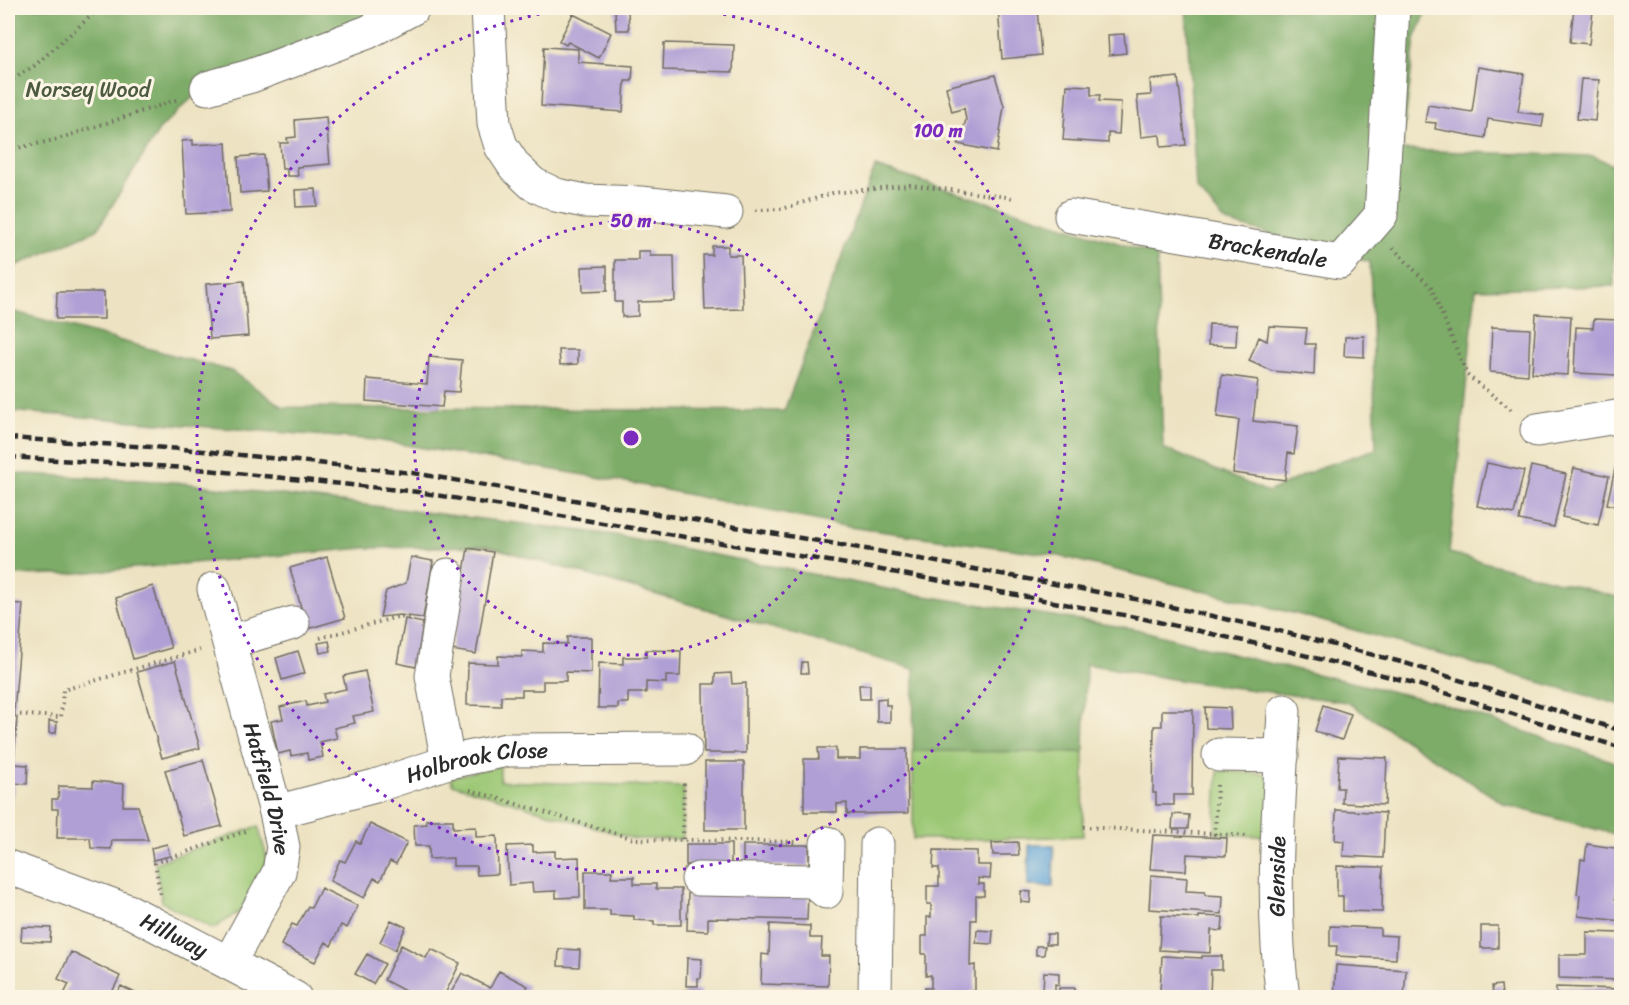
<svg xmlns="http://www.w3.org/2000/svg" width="1629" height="1005" font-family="Sriracha,sans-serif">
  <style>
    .green { fill: #9cc876; stroke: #647a50; stroke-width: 1.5 }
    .forest { fill: #7dac67; stroke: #546c49; stroke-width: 1.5 }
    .water { fill: #62a6d7; stroke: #466881; stroke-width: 1.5 }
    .building { fill: #af9fd5 }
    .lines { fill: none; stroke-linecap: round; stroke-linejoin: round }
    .minor-casing { stroke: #6f6b60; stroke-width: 35 }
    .path { stroke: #6f6b60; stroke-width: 4; stroke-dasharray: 1.5 4.5; stroke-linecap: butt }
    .minor { stroke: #fff; stroke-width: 33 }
    .rail { stroke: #2b2b2b; stroke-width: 4.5; stroke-dasharray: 9 4.5; stroke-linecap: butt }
    .ring { fill: none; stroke: #7b2cbf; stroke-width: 3; stroke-dasharray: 3 6 }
    .labels { text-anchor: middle; stroke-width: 6; stroke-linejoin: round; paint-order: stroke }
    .park-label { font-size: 22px; fill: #4d5a42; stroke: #fcf5e5 }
    .street-label { font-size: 22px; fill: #2b2b2b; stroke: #fcf5e5 }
    .centre { fill: #7b2cbf; stroke: #fcf5e5; stroke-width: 3 }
    .ring-label { font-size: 18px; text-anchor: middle; font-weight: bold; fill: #7b2cbf; stroke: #fcf5e5; stroke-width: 6; stroke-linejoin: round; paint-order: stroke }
  </style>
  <rect width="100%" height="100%" fill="#fcf5e5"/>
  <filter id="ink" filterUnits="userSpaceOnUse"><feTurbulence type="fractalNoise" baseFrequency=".0167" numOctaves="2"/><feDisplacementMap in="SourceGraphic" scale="12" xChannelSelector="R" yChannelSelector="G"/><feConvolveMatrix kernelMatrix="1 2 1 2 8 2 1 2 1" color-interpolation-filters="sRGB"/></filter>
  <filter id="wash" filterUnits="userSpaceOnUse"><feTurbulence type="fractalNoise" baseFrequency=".008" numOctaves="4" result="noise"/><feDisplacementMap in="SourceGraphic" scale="24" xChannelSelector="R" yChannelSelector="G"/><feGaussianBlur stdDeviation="1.35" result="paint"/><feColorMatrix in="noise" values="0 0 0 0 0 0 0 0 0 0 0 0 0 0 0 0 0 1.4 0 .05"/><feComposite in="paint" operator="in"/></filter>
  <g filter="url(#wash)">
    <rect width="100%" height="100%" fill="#ede3c2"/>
    <path class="green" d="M913,751L1084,752L1083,836L995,839H913Z
      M500,766V781L684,787L683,839H634L452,784L451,777Z
      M1218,771L1281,775L1277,837L1215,834Z
      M258,826L266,854V875L239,912L213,929L162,902L155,863Z"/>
    <path class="forest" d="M8,8H393L198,92L159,130L97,230L8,269Z
      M1186,8H1428L1415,39L1402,150L1593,156L1613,165L1614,286L1476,289L1449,553L1621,598V705L1297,614L1055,555L849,527L626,482L376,440L8,411V310L231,371L283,407L784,411L875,167L1157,255L1163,448L1268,492L1324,466L1376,449L1370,262L1226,222L1196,188Z
      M8,473L174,482L615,535L912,594L1136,629L1255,660L1437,702L1621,764V836L1506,805L1347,702L1184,681L1086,664L1084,752L913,751L914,669L488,546L365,548L67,574L8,575Z"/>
    <path class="water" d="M1029,845H1054L1053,887L1028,886Z"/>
    <g id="blocks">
      <path class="building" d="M998,8H1037L1041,55L1002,59Z
        M1574,8L1593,11L1589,44L1570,42Z
        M615,10H628L629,30H616Z
        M573,14L611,33L599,58L568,42L566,45L559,41Z
        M1124,34L1126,53L1109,55L1108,35Z
        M664,43L734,45L733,72L663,70Z
        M544,47L578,49V62L633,66L632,81H625L623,112L541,106Z
        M1478,67L1524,74L1518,112L1544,115L1542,127L1488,119L1485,138L1435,129L1436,123L1425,122L1428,105L1472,112Z
        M995,75L1004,106L997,152L958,144L966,120L964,108L952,112L946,87Z
        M1178,77L1186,145L1161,147L1160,135L1141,137L1137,96L1151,95L1150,80Z
        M1581,79L1599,80L1595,121L1577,119Z
        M1067,85L1091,86V95H1100L1099,101L1121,102L1119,134L1108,133V143L1063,140Z
        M326,117L330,164L297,167L298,176H287V169H282L280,143H288L287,138L296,137L295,120Z
        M193,140V145L226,143L230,212L186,214L182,141Z
        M264,155L267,191L240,193L238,157Z
        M316,189L317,206L296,207L295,190Z
        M712,246H728V255H741L743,309L705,310L703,255H712Z
        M638,251H650V256H674L675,301L638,302V316L622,317V302H615V260H638Z
        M607,266V291L583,292L582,267Z
        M244,281L248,336L210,339L206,284Z
        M57,292H104V319H56Z
        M1536,314L1571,316L1568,375L1532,373Z
        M1594,319L1619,320L1617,375L1574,373L1576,327L1593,328Z
        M1209,324L1237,325L1236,346L1208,345Z
        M1269,326L1307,328L1305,344H1315L1314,375L1272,371L1249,361L1259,337L1267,341Z
        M1492,327L1530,329L1528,375L1490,372Z
        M1364,336V357L1344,356L1345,337Z
        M559,350H578V364L560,365Z
        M429,357L462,360L459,392L444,391L442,407L366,401L367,379L427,384Z
        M1222,375L1258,380L1253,421L1298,426L1294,454L1288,453L1285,480L1233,473L1239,420L1217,417Z
        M1617,460L1622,461V508L1607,504Z
        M1487,463L1524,471L1514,514L1477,506Z
        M1531,466L1566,474L1554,527L1519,520Z
        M1574,468L1609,476L1598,525L1562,517Z
        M468,548L493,552L476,654L451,650Z
        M327,557L345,618L307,629L290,568Z
        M411,557L433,561L423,618L400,615L380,617L386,591L406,583Z
        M153,586L171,648L133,659L116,598Z
        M8,603L23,604L14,712L8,711Z
        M405,619L423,623L416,667L397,663Z
        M567,637H591V673L566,672V681H543V690H522V696H501V706L467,705L468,663L498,664V656L522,657V651L543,652V643L567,644Z
        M329,641L331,651L320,653L318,643Z
        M646,650L681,651L680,676H666V683L646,682V693H628V703H618V708H598L599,663L623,664V657H646Z
        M298,651L305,673L282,680L276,658Z
        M175,661L200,748L162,758L137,672Z
        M802,662H807L808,673H801Z
        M365,671L374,712L353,716L355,723L334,728L337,738L320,742L323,757L308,760L307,753L291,756L290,751L278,754L271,721L283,719L280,707L306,701L307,706L325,702L323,694L346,689L343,676Z
        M731,673L732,684L746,683V753H704L703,684H715V674Z
        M859,685H870V699H860Z
        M886,698V705H890V722H877V699Z
        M1323,705L1351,714L1342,740L1315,731Z
        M1205,707L1230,708L1231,729L1206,728Z
        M1162,710H1193L1192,795H1174V805H1156V793H1153L1154,726H1162Z
        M8,716L17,717L14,764L28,765L27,784L14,783L12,803H8Z
        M49,721L57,722L56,733H49Z
        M818,748H836V759H860V749H907L908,813L847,814V803L837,804V812H804V759H819Z
        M1339,756L1387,758L1385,805L1342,803L1343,788H1337Z
        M203,760L222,826L184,836L165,770Z
        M705,762H744V830H705Z
        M93,781L124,784L123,806H138L148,840H112L111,849L91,848L90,838H57L58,809H52V799H58L59,786L93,787Z
        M1336,810L1385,813L1383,858L1343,856L1344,841L1335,840Z
        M1173,814L1189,815L1188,829H1172Z
        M426,820H453V828L476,827V837L497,836L498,874L477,875L476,866H453V858L429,859V846H415L414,825L427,824Z
        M370,824L407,842L396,864L390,861L380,881L374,878L364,898L330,881L340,860L345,862L356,841L360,844Z
        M1153,835L1227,838L1226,856L1187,854L1186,871L1150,869Z
        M1018,842L1019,855H993L992,843Z
        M167,844L170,856L153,860L151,848Z
        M686,844H731V865H686Z
        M1587,844L1622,849V886L1617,885L1615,899L1622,900V921L1578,916L1580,895L1577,894L1581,859L1585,860Z
        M533,845V852L555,851V858L579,857L580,897L556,898V891L533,892L532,883L509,885L507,846Z
        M743,845H809V866H743Z
        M934,850L977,851V865H991L990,879L978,878V884H984V896H976V920H971L970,966L975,965V991H971V998H925V988H931V975L926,976V954H922V936H927V917H931V904H927V886H939V868H933Z
        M1337,866L1383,867L1382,912L1343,911V896H1337Z
        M585,871H612L611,877H634V884H656V889H681V925H654V921L634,920V916L610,915V910H585Z
        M1151,875L1187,878L1186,891L1205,892V895L1223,896L1222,914L1149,909Z
        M321,888L358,906L347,928L341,925L331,946L326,942L315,962L281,945L292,924L297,926L308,906L311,908Z
        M1021,891L1031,892L1030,903L1021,902Z
        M688,893L808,895L807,920L708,918V931L687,930Z
        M1161,916L1199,918V916L1223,917L1222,931L1211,930L1210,953L1159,950Z
        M391,920L406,927L395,950L380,942Z
        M770,924L810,926V938H822L821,956H829L828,986L761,984L762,954L769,955Z
        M1330,926L1380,928V935L1397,936L1396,959L1336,956L1337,946H1330Z
        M1481,926H1498V948H1481Z
        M22,927L51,928L50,942L21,941Z
        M977,930L993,931L992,944L976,943Z
        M1587,932L1622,933V980L1559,978V955H1587Z
        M1047,934H1055V944H1046Z
        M401,945L426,958L431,949L460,963L443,998H418L384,980Z
        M1036,946H1045L1044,955H1036Z
        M559,949L580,950L579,967L558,966Z
        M71,952L120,976L109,998H62L69,984L58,979Z
        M367,954L385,964L373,984L355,974Z
        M1162,956L1202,958V956H1222V970H1211L1210,994L1160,991Z
        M687,958L702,959L701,978H698V986H686Z
        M1336,965L1406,970L1404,998H1334Z
        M499,971L528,986L522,998H448L462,973L490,988Z
        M1044,972L1059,973V985L1055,984V992L1043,991Z
        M1501,985L1502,996H1493L1492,986Z
        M121,986L145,998H115Z
        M1556,987L1622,989V998H1556Z
        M1059,988H1075L1074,998H1058Z
        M684,990H700V998H685Z
        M154,991L168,998H150Z
        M769,994L811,995V998H769Z"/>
    </g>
  </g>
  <g filter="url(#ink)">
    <use href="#blocks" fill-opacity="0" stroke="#6f6b60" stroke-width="1.5"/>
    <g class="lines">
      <g class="minor-casing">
        <g id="minor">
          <path d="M488,8L494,124L501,146L515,167L533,184L556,195L585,201L641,203L726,212"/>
          <path d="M207,88L251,76L368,32L413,8"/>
          <path id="s1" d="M1071,216L1340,262L1381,215L1393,8"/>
          <path d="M1537,430L1622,416"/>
          <path d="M448,575L432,676L448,762"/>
          <path id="s2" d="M214,589L276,812L283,847L279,872L229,963"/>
          <path d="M229,642L293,623"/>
          <path d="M1219,755L1282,756"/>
          <path id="s3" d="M276,812L375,786L448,762L507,750L685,749"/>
          <path id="s4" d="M8,867L131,912L295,998"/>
          <path d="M698,879L813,881L826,892L827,843"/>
          <path d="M875,998L877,844"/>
          <path id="s5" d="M1283,998C1270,903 1279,807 1284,711"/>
        </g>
      </g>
      <path class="path" d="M8,82L34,66L100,8
        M8,150L55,140L179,99
        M756,210L782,209L833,193L910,185L1015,198
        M1393,248L1431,287L1467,375L1513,411
        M320,638L397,617L411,618
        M8,714L61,717L63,690L200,650
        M1217,785L1215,834L1249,836
        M470,790L634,839L798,842
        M1083,827L1215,834
        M683,839L684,780
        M160,894L155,863L249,830"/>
      <use href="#minor" class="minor"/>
      <path class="rail" d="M8,438L183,449L413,473L872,550L1135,599L1275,630L1405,663L1622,731
        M8,457L188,468L418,492L876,569L1140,618L1280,649L1410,682L1622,748"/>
    </g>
  </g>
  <g class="ring">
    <circle cx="631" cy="438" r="217"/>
    <path d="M688 8A434 434 0 1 1 574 8"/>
  </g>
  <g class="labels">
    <g class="park-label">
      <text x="88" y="97">Norsey Wood</text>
    </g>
    <g class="street-label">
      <text dy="8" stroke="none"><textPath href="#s1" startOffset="200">Brackendale</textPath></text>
      <text dy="8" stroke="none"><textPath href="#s3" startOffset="208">Holbrook Close</textPath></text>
      <text dy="8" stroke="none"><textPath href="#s2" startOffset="207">Hatfield Drive</textPath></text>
      <text dy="8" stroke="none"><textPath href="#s5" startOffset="122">Glenside</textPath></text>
      <text dy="8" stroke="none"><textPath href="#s4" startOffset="180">Hillway</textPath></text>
    </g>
  </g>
  <circle cx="631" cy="438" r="9" class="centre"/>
  <g class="ring-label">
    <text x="938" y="137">100 m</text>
    <text x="631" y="227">50 m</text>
  </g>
  <rect width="1629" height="1005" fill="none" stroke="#fcf5e5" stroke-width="30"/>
</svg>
